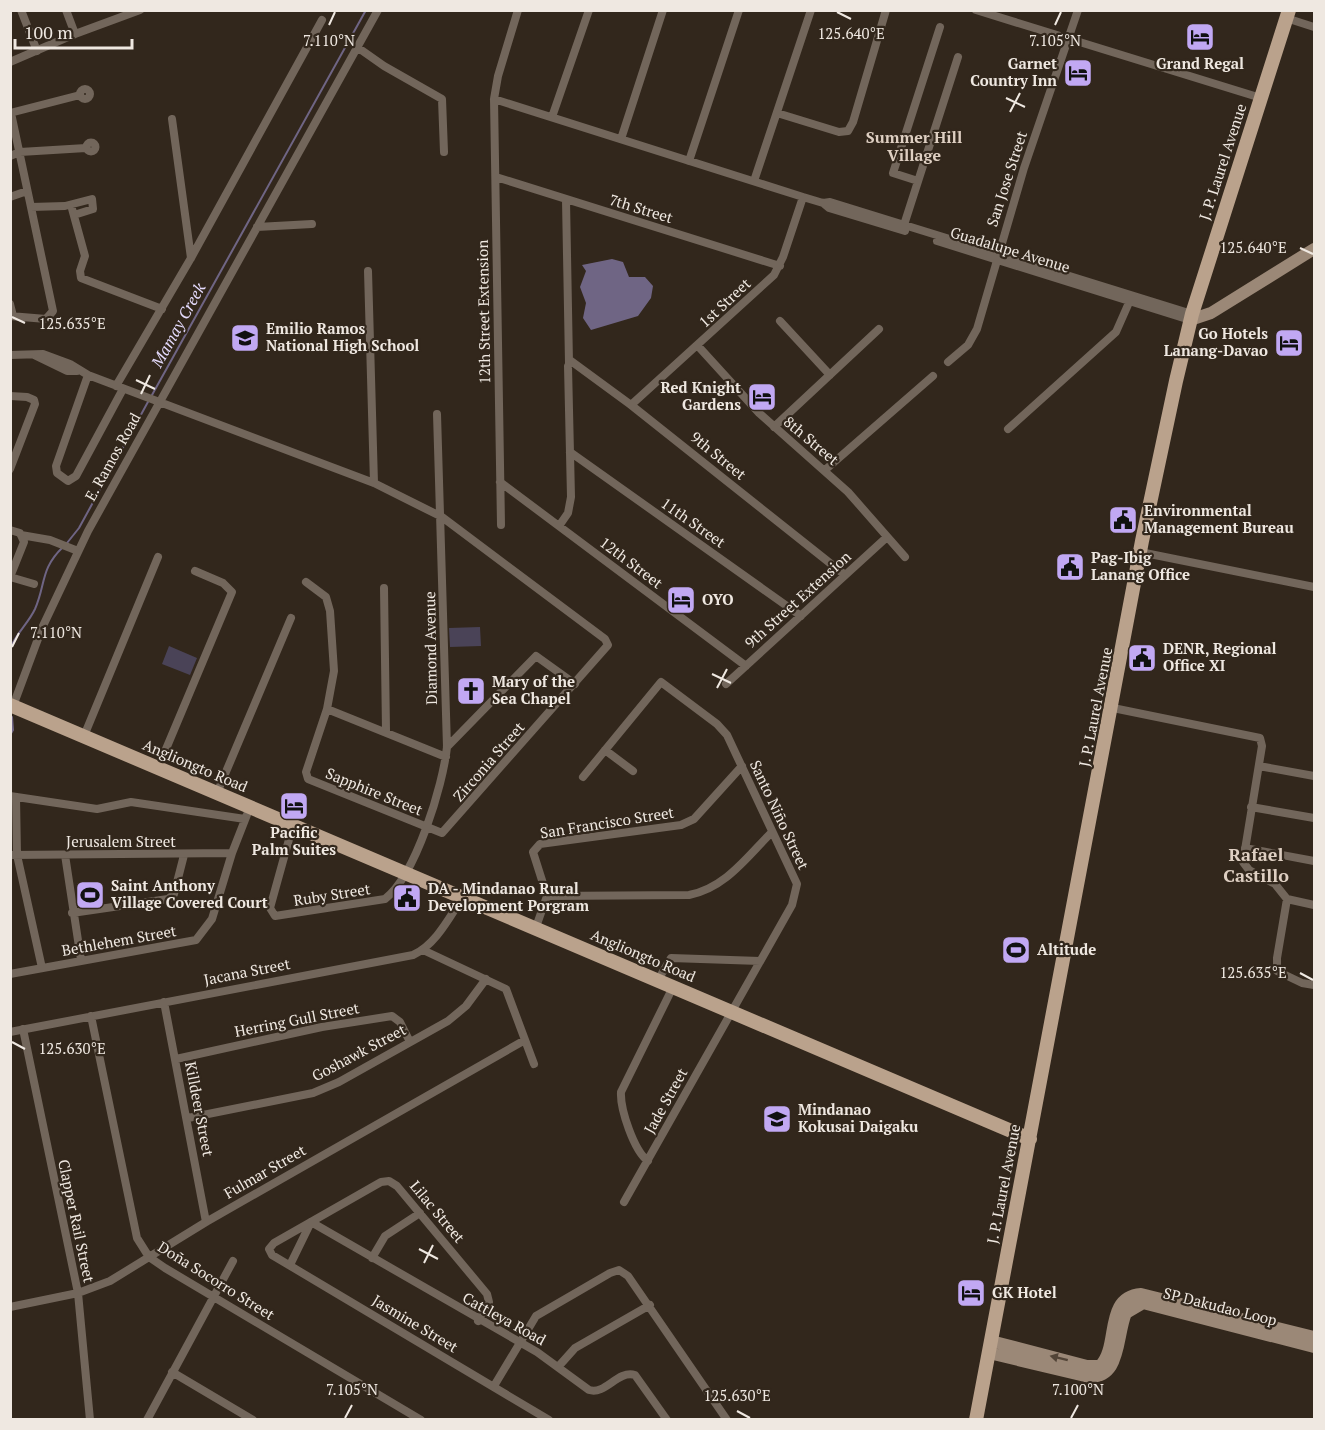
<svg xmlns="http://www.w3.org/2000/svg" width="1325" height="1430" font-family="'PT Serif',serif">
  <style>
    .grass { fill: #4a4357 }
    .water { fill: #6f6584 }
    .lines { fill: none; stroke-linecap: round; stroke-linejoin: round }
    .stream { stroke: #6f6584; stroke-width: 2 }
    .street { stroke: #72665b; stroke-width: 8 }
    .secondary { stroke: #9b8877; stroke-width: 12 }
    .primary { stroke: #baa28c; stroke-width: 14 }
    .oneway { fill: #524437 }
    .ticks { fill: none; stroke: #efe8e1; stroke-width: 2 }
    .labels { text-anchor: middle; stroke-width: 4.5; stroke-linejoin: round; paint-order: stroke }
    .poi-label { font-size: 15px; font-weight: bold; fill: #efe8e1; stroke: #32271c; text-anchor: start }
    .street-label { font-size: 15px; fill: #efe8e1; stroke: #32271c }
    .neighbourhood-label { font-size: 16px; font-weight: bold; fill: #decfc2; stroke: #32271c }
    .water-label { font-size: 16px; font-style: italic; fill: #e5dbfd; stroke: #32271c }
    .quarter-label { font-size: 18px; font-weight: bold; fill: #decfc2; stroke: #32271c }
    .ticks-label { font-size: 15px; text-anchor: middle; fill: #efe8e1; stroke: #32271c; stroke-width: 4.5; stroke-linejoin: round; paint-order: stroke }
  </style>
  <rect width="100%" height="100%" fill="#32271c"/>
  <path class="grass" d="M480,627L481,646L450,647L449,628Z
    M169,646L197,658L190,675L162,664Z"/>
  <path class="water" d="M612,259L623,262L629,277H645L653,286L651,298L638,316L591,330L583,318L586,303L580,287L586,271L582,265Z"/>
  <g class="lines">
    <path class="stream" d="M152,395L366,10
      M67,543L79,528L149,400
      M10,649C16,633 28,624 35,609C46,584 40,569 63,547
      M10,735L13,730L12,717"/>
    <path class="street" d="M21,10L37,51
      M66,10L75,34
      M976,10L1261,98
      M1286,18L1314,27
      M357,47L384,66L442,99L444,152
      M10,62L75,34L140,10
      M80 94a5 5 0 1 1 10 0a5 5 0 1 1-10 0Z
      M494,99L803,197L823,203L830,202L1192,314
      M10,113L80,95
      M777,113L839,132L848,131L853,122L886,10
      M552,117L589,10
      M172,119L191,258
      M621,139L663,10
      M86.5 147a4.5 4.5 0 1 1 9 0a4.5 4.5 0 1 1-9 0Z
      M10,156L20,152L86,148
      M689,161L739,10
      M496,177L780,266
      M754,181L811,10
      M918,181L893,173L940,27
      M10,197L27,191
      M566,200L569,363
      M823,203L829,208L905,231
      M71,205L85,256L80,271L81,278L162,309
      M31,207L65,206L92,199L93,209L74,215
      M257,227L312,224
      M903,228L958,57
      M937,241L1190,320
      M368,271L374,483
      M10,304L13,316
      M10,316L46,319L53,311L11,113
      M780,321L830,375
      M698,346L759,413L848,492L905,557
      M10,355L43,354L70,364L88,375L374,483L442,517L605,639L608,645L442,833L308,779L306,772L327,709L334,671L330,611L326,597L306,582
      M34,355L67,371H77
      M948,362L968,345L977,329L1024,168L1078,10
      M88,375L56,466L57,473L68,481L76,476L123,389
      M116,386L191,258L322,20
      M10,396L27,397L34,400L35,404L10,469
      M631,405L774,275L783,257L803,197
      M774,427L879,329
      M1008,429L1116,332L1131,298
      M570,452L801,616
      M825,470L933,376
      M500,482L746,666
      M501,525L494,99L498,76L518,10
      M559,526L568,513L571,497L568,366L571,361L631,405L845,575
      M10,530L20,533L24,542L10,577
      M21,535L50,540L78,551
      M1140,552L1314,587
      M10,577L34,584
      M384,588L386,731
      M726,684L887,537
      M13,706L42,628L88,531L378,10
      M1113,708L1260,738L1262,746L1243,862L1249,870L1275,884L1287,899L1314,905
      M327,709L446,757
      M84,736L158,557
      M447,747L536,656L575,684
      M605,750L633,771
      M1259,766L1314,776
      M158,768L232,592L223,583L195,571
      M583,777L661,682L717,724L727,735L797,884L792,905L624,1202
      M217,793L291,618
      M10,796L97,809L131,802L245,819
      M16,797L17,855L42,968
      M1251,807L1314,818
      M293,825L270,908L275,916L385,899C416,875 443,785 447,747L437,414
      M1245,848L1314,861
      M10,855L232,853
      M65,855L81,960
      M547,896L689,895C725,888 746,858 771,833
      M1287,899L1277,958V971L1302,983L1314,985
      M72,913L168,899L174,894L184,855
      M536,927L547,896L533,852L540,844L681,825L694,819L742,766
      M423,950L506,989L534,1064
      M10,974L196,940L212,919L232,853L250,807
      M658,980L671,958L760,961
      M164,1002L206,1222
      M91,1016L137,1238L149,1257L165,1268L421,1420
      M23,1029L78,1293L90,1420
      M10,1032L413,955C436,945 450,916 463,897
      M176,1059L322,1027L392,1016L400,1022L410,1042
      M188,1118L313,1093L339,1082L448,1021L466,1006L486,979
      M648,1161C634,1151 620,1109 621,1092L673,987
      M372,1258L385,1236L420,1213
      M290,1265L311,1222L537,1352L589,1390C606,1395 617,1370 635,1375L667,1420
      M10,1307L78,1293L110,1281L206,1222L525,1040
      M478,1321L489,1302L487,1294L397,1186L389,1181L381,1182L274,1243L269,1249L272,1255L549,1420
      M558,1367L575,1348L650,1305
      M172,1372L253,1420
      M494,1386L536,1316L610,1273L619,1270L628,1276L727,1420
      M147,1420L233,1261"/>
    <path class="secondary" d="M1190,320L1211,313L1314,249
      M991,1341L1087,1366H1100C1120,1346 1103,1297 1141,1294L1314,1337
      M989,1353L1085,1376C1122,1382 1116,1336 1126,1313L1143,1303L1314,1347"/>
    <path class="primary" d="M10,705L1030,1139
      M976,1420L1142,541L1176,381L1192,314L1289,10"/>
  </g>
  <defs><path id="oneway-solid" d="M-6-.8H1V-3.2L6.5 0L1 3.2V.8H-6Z" transform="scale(1.5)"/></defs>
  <use class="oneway" href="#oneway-solid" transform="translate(1059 1358) rotate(-166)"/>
  <path class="ticks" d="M837,12L851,19M329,25L335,12M1055,25L1061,12M1006,98L1025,107M1010,112L1020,93M1300,248L1313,254M12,317L25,323M136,380L155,389M141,394L150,375M12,647L19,633M712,674L731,683M717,688L727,669M1300,973L1313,980M12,1042L25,1049M419,1249L438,1259M424,1263L433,1245M737,1411L750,1418M345,1418L352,1405M1071,1418L1078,1405"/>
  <defs>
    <g id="hotel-square" transform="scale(1.5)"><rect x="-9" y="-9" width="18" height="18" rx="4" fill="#c1a8f3" stroke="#32271c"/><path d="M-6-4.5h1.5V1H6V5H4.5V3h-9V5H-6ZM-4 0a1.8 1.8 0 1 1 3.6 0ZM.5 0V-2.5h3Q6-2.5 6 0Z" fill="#111"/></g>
    <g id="school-square" transform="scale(1.5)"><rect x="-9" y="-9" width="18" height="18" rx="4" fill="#c1a8f3" stroke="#32271c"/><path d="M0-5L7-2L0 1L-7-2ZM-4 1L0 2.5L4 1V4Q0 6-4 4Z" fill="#111"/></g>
    <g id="civic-square" transform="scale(1.5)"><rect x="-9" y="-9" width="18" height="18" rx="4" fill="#c1a8f3" stroke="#32271c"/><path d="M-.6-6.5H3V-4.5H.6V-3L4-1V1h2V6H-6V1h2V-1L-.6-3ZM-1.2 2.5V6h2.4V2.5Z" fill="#111"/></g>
    <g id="church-square" transform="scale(1.5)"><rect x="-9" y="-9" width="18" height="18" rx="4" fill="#c1a8f3" stroke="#32271c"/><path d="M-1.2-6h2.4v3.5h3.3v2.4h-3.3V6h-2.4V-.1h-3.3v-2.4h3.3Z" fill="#111"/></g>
    <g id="stadium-square" transform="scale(1.5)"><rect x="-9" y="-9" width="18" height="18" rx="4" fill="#c1a8f3" stroke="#32271c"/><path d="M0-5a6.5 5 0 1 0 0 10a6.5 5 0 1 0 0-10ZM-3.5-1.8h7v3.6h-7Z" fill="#111"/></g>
    <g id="university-square" transform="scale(1.5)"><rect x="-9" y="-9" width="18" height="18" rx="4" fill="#c1a8f3" stroke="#32271c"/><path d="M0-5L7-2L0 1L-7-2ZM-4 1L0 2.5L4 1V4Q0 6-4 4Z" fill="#111"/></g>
  </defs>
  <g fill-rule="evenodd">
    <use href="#hotel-square" x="1200" y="37"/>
    <use href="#hotel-square" x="1078" y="73"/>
    <use href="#school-square" x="245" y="338"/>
    <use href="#hotel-square" x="1289" y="343"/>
    <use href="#hotel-square" x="762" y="397"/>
    <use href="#civic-square" x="1123" y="520"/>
    <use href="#civic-square" x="1070" y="567"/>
    <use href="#hotel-square" x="681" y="600"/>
    <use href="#civic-square" x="1142" y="658"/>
    <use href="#church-square" x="471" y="691"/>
    <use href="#hotel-square" x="294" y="806"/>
    <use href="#stadium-square" x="90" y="895"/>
    <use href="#civic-square" x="407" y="898"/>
    <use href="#stadium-square" x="1016" y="950"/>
    <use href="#university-square" x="777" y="1119"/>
    <use href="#hotel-square" x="971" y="1293"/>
  </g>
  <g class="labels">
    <g class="poi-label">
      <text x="1057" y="69" text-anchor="end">Garnet<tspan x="1057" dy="17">Country Inn</tspan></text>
      <text x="1200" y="69" text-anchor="middle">Grand Regal</text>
      <text x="266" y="334">Emilio Ramos<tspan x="266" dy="17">National High School</tspan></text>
      <text x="1268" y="339" text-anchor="end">Go Hotels<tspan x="1268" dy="17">Lanang-Davao</tspan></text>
      <text x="741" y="393" text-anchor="end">Red Knight<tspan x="741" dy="17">Gardens</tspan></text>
      <text x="1144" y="516">Environmental<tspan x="1144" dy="17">Management Bureau</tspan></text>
      <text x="1091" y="563">Pag-Ibig<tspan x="1091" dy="17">Lanang Office</tspan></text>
      <text x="702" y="605">OYO</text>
      <text x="1163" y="654">DENR, Regional<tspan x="1163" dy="17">Office XI</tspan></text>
      <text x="492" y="687">Mary of the<tspan x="492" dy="17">Sea Chapel</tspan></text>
      <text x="294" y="838" text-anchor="middle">Pacific<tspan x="294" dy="17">Palm Suites</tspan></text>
      <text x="111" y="891">Saint Anthony<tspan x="111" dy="17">Village Covered Court</tspan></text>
      <text x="428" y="894">DA - Mindanao Rural<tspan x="428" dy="17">Development Porgram</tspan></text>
      <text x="1037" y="955">Altitude</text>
      <text x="798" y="1115">Mindanao<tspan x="798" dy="17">Kokusai Daigaku</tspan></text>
      <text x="992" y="1298">GK Hotel</text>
    </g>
    <g class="street-label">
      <text transform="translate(1223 162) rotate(-72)" y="5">J. P. Laurel Avenue</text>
      <text transform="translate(1007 179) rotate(-72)" y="5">San Jose Street</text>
      <text transform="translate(641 209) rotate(17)" y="5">7th Street</text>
      <text transform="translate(1010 250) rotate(17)" y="5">Guadalupe Avenue</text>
      <text transform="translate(725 303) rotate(-43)" y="5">1st Street</text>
      <text transform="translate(484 312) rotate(-91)" y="5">12th Street Extension</text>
      <text transform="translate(811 441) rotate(40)" y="5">8th Street</text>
      <text transform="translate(718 456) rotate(39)" y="5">9th Street</text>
      <text transform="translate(113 457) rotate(-61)" y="5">E. Ramos Road</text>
      <text transform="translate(693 523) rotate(35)" y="5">11th Street</text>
      <text transform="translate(631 563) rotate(37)" y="5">12th Street</text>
      <text transform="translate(798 600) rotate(-42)" y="5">9th Street Extension</text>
      <text transform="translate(431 648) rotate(-91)" y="5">Diamond Avenue</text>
      <text transform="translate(1096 707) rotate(-79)" y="5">J. P. Laurel Avenue</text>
      <text transform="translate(489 762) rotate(-49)" y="5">Zirconia Street</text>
      <text transform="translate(195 766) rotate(23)" y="5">Angliongto Road</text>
      <text transform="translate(374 792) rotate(22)" y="5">Sapphire Street</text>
      <text transform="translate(779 815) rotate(65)" y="5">Santo Niño Street</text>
      <text transform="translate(607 823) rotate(-9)" y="5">San Francisco Street</text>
      <text x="121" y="847">Jerusalem Street</text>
      <text transform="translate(332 895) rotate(-9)" y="5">Ruby Street</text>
      <text transform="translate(119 941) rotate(-10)" y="5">Bethlehem Street</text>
      <text transform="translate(643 956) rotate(23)" y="5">Angliongto Road</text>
      <text transform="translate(247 972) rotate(-11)" y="5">Jacana Street</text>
      <text transform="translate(297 1020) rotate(-11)" y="5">Herring Gull Street</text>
      <text transform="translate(359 1053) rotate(-28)" y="5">Goshawk Street</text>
      <text transform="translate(666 1101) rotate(-61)" y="5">Jade Street</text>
      <text transform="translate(199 1109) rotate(79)" y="5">Killdeer Street</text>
      <text transform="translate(265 1172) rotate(-30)" y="5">Fulmar Street</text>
      <text transform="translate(1004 1184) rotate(-79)" y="5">J. P. Laurel Avenue</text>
      <text transform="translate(437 1212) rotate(50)" y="5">Lilac Street</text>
      <text transform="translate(76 1221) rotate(78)" y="5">Clapper Rail Street</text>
      <text transform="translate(216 1281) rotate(32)" y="5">Doña Socorro Street</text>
      <text transform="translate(1220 1307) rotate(14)" y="5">SP Dakudao Loop</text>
      <text transform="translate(504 1319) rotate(29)" y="5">Cattleya Road</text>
      <text transform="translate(415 1324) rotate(31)" y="5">Jasmine Street</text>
    </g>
    <g class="neighbourhood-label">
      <text x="914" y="143">Summer Hill<tspan x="914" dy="18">Village</tspan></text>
    </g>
    <g class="water-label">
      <text transform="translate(178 325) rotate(-61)" y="6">Mamay Creek</text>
    </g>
    <g class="quarter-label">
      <text x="1256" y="861">Rafael<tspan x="1256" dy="21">Castillo</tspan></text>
    </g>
  </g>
  <g class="ticks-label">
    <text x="851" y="39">125.640°E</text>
    <text x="329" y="46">7.110°N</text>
    <text x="1055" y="46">7.105°N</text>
    <text x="1253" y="253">125.640°E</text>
    <text x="72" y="329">125.635°E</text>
    <text x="56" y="638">7.110°N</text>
    <text x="1253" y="978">125.635°E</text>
    <text x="72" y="1054">125.630°E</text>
    <text x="352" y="1395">7.105°N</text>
    <text x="1078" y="1395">7.100°N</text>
    <text x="737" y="1401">125.630°E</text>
  </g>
  <rect width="1325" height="1430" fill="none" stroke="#efe8e1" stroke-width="24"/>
  <path d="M15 39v9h117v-9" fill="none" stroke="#efe8e1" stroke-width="3"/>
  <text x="24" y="39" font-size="18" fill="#efe8e1" stroke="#32271c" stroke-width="4.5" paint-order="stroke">100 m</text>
</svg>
